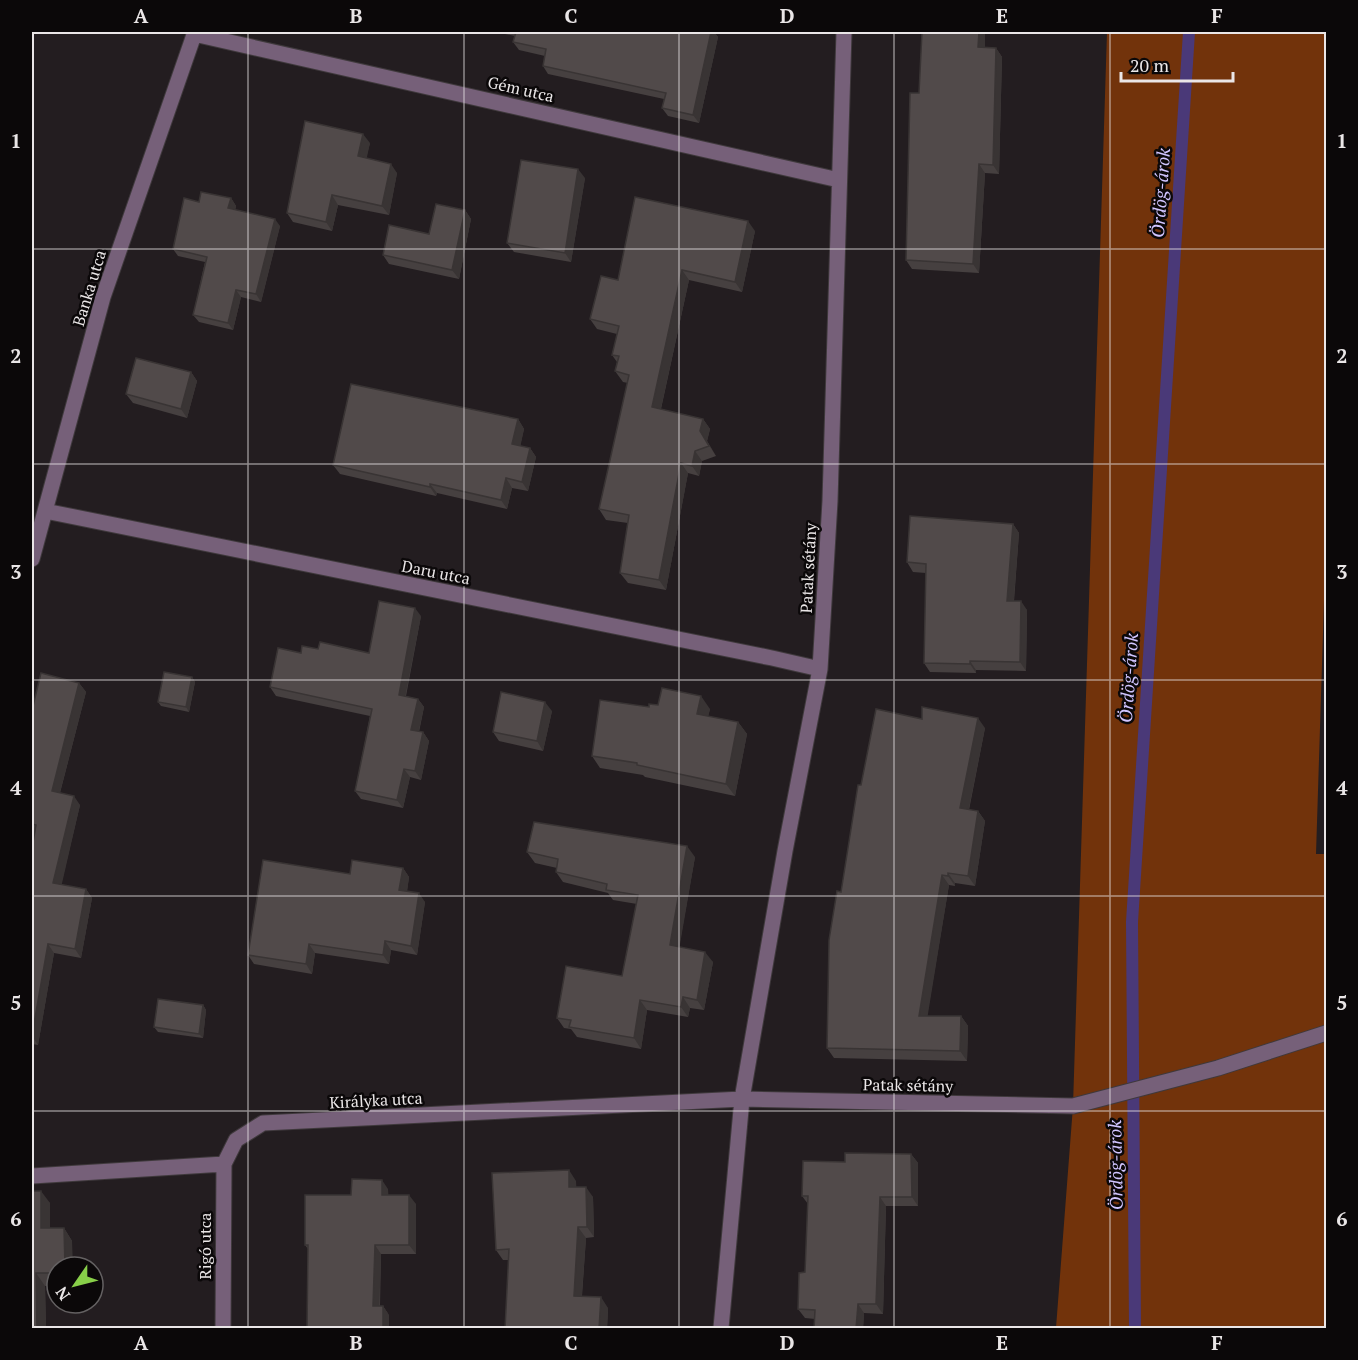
<svg xmlns="http://www.w3.org/2000/svg" width="1358" height="1360" font-family="'PT Serif',serif">
  <style>
    .green { fill: #72330b }
    .lines { fill: none; stroke-linecap: round; stroke-linejoin: round }
    .stream { stroke: #4a3978; stroke-width: 12 }
    .street-casing { stroke: #3f393c; stroke-width: 17 }
    .street { stroke: #766079; stroke-width: 15 }
    .wall { fill: #464040 }
    .shaded-wall { fill: #393434 }
    .building { fill: #514a4a; stroke: #393434; stroke-width: 1.5 }
    .grid { fill: none; stroke: #eae6e7; stroke-width: 1.5; stroke-opacity: 0.55 }
    .labels { text-anchor: middle; stroke-width: 5; stroke-linejoin: round; paint-order: stroke }
    .street-label { font-size: 16px; fill: #eae6e7; stroke: #0b0809 }
    .water-label { font-size: 18px; font-style: italic; fill: #d1c5ff; stroke: #0b0809 }
    .neatline { fill: none; stroke: #eae6e7; stroke-width: 2 }
    .grid-label { font-size: 20px; text-anchor: middle; font-weight: bold; fill: #eae6e7 }
  </style>
  <rect width="100%" height="100%" fill="#231d20"/>
  <path class="green" d="M1107,32H1326V600L1324,601L1316,854H1326V1328H1056L1073,1106Z"/>
  <g class="lines">
    <path class="stream" d="M1135,1328L1132,922L1189,32"/>
    <g class="street-casing">
      <path id="street" d="M194,34L839,180
        M45,511L772,658L820,669
        M32,559L103,297L195,32
        M32,1176L224,1164
        M223,1328L224,1164L236,1140L263,1123L742,1099L1073,1106L1218,1068L1326,1033
        M721,1328L742,1099L785,851L820,669L830,501L844,32"/>
    </g>
    <use href="#street" class="street"/>
  </g>
  <path class="wall" d="M495,32H714L718,37L699,123L668,116L662,108L664,99L548,74L543,66L545,56L519,50L513,42L515,36Z
    M922,32H985V47L996,48L1002,57L999,174L985,173L979,273L912,269L906,260L919,93Z
    M370,143L366,158L397,173L389,215L338,205L332,231L293,222L287,213Z
    M585,178L571,262L514,252L507,243Z
    M231,198L236,206L235,210L280,226L261,302L241,297L233,330L199,322L193,315L205,262L178,256L173,249L199,202Z
    M465,210L471,219L459,279L389,264L383,255L429,234Z
    M755,231L742,292L689,280L661,409L703,419L710,429L707,441L716,456L702,461L699,476L688,473L666,590L628,583L620,573L628,523L606,520L599,509L628,383L623,382L615,371L617,362L612,355L617,334L597,329L590,319Z
    M191,372L197,381L187,418L133,403L126,394Z
    M518,419L524,429L520,446L530,448L536,457L528,491L512,488L507,509L437,493L436,496L340,474L333,465Z
    M1013,524L1019,533L1014,601L1027,610L1026,671L976,670V673L930,672L924,663L926,573L913,572L907,562Z
    M421,616L406,696L418,699L424,707L419,732H423L429,741L421,780L410,777L403,808L361,799L355,791L370,716L276,696L270,687L301,653L318,649L369,653Z
    M192,677L195,682L189,712L161,706L158,702Z
    M79,683L86,692L60,793L80,805L61,885L86,889L92,898L81,958L54,953L38,1045L32,1044V848L34,832L32,831V710Z
    M658,705L710,709L708,716L738,722L747,734L735,796L645,777L643,775L600,768L592,756Z
    M552,711L543,751L499,741L493,732Z
    M922,719L985,728L969,810L978,811L985,821L975,886L955,883V886L949,885L927,1016H961L968,1026L967,1061L834,1058L827,1048L841,892Z
    M527,852L695,857L679,947L713,962L704,1010L690,1008L688,1017L647,1010L641,1049L577,1037L571,1029L564,1028L557,1018L622,976L637,904L613,900L608,893L563,882L556,872L557,868L535,863Z
    M403,868L409,877L407,891L425,902L417,955L391,950L389,964L315,953L312,974L254,964L248,955L350,874Z
    M203,1005L206,1010L203,1038L158,1032L154,1027Z
    M911,1154L918,1163V1206H886L883,1314L864,1313L863,1329H814L815,1319L805,1318L798,1309L805,1272L808,1204L802,1196Z
    M576,1181V1187L593,1197L594,1237L586,1238L582,1296L608,1308L607,1329H505L509,1260H503L496,1250Z
    M388,1189V1195L416,1204V1254H381L380,1306H383L389,1315L308,1249L305,1245L351,1195Z
    M32,1191L50,1203V1228H64L72,1241L57,1267V1285L45,1286L46,1329H32Z"/>
  <path class="shaded-wall" d="M711,32H714L718,37L699,123L693,115Z
    M979,32H985V56L978,47Z
    M996,48L1002,57L999,174L993,165Z
    M363,134L370,143L365,166L358,156Z
    M391,164L397,173L389,215L382,206Z
    M979,164L985,173L979,273L973,264Z
    M578,169L585,178L571,262L565,253Z
    M332,195L338,205L332,231L326,222Z
    M231,198L236,206L234,216L228,208Z
    M465,210L471,219L459,279L452,270Z
    M275,219L280,226L261,302L256,294Z
    M748,221L755,231L742,292L735,282Z
    M682,270L689,280L659,417L652,407Z
    M236,290L241,297L233,330L228,323Z
    M191,372L197,381L187,418L181,409Z
    M518,419L524,429L519,453L512,444Z
    M703,419L710,429L707,441L716,456L700,431Z
    M530,448L536,457L528,491L522,482Z
    M695,451L702,461L699,476L692,466Z
    M681,463L688,473L666,590L659,580Z
    M506,478L512,488L507,509L501,500Z
    M430,484L437,493L436,496L430,487Z
    M1013,524L1019,533L1013,610L1007,601Z
    M1021,601L1027,610L1026,671L1020,662Z
    M415,608L421,616L404,703L399,695Z
    M970,661L976,670V673L970,664Z
    M192,677L195,682L189,712L186,707Z
    M79,683L86,692L58,800L52,791Z
    M701,696L710,709L706,726L697,714Z
    M418,699L424,707L417,739L411,730Z
    M545,702L552,711L543,751L537,741Z
    M978,718L985,728L967,818L960,808Z
    M738,722L747,734L735,796L726,784Z
    M423,732L429,741L421,780L415,771Z
    M404,769L410,777L403,808L397,800Z
    M74,796L80,805L60,892L53,883Z
    M978,811L985,821L975,886L968,876Z
    M687,846L695,857L678,956L670,945Z
    M403,868L409,877L406,899L399,890Z
    M948,873L955,883V886L948,876Z
    M942,875L949,885L926,1026L919,1016Z
    M86,889L92,898L81,958L75,949Z
    M419,893L425,902L417,955L411,946Z
    M385,941L391,950L389,964L383,955Z
    M48,944L54,953L38,1045L32,1036Z
    M309,944L315,953L312,974L306,964Z
    M705,952L713,962L704,1010L697,1000Z
    M683,997L690,1008L688,1017L681,1007Z
    M640,1000L647,1010L641,1049L634,1038Z
    M203,1005L206,1010L203,1038L199,1034Z
    M961,1016L968,1026L967,1061L960,1051Z
    M911,1154L918,1163V1206L912,1197Z
    M569,1170L576,1181L577,1198L569,1187Z
    M382,1180L388,1189L389,1204L382,1195Z
    M586,1187L593,1197L594,1237L587,1227Z
    M41,1191L50,1203V1241L41,1228Z
    M409,1195L416,1204V1254L409,1245Z
    M880,1197L886,1206L883,1314L876,1304Z
    M578,1227L586,1238L581,1306L574,1296Z
    M64,1228L72,1241L73,1267H65Z
    M375,1245L381,1254L379,1315L373,1306Z
    M36,1273L45,1286L46,1329H37Z
    M601,1297L608,1308L607,1329H599Z
    M858,1304L864,1313L863,1329H856Z
    M383,1306L389,1315V1329H383Z"/>
  <path class="building" d="M516,32H711L693,115L662,108L666,93L543,66L546,49L513,42Z
    M922,32H979L978,47L996,48L993,165L979,164L973,264L906,260L910,93H919Z
    M305,121L363,134L358,156L391,164L382,206L332,195L326,222L287,213Z
    M521,160L578,169L565,253L507,243Z
    M201,192L231,198L228,208L275,219L256,294L236,290L228,323L193,315L207,257L173,249L184,198L199,202Z
    M635,197L748,221L735,282L682,270L652,407L703,419L700,431L709,446L695,451L692,466L681,463L659,580L620,573L629,515L599,509L629,375L615,371L619,356L612,355L619,326L590,319L601,276L618,280Z
    M436,204L465,210L452,270L383,255L389,225L429,234Z
    M136,358L191,372L181,409L126,394Z
    M351,384L518,419L512,444L530,448L522,482L506,478L501,500L430,484V487L333,465Z
    M910,516L1013,524L1007,601H1021L1020,662L970,661V664L924,663L926,564L907,562Z
    M379,601L415,608L399,695L418,699L411,730L423,732L415,771L404,769L397,800L355,791L372,709L270,687L278,648L301,653L302,646L318,649L320,642L369,653Z
    M164,672L192,677L186,707L158,702Z
    M41,673L79,683L52,791L74,796L53,883L86,889L75,949L48,944L32,1035V848L36,825L32,824V710Z
    M662,688L701,696L697,714L738,722L726,784L637,765V763L592,756L600,700L649,707V704L658,705Z
    M501,692L545,702L537,741L493,732Z
    M922,707L978,718L960,808L978,811L968,876L948,873V876L942,875L919,1016H961L960,1051L827,1048L829,940L837,891L841,892L858,785H861L876,709L922,719Z
    M534,822L687,846L670,945L705,952L697,1000L683,997L681,1007L640,1000L634,1038L569,1027L571,1020L557,1018L566,966L622,976L638,895L606,890L607,884L556,872L558,859L527,852Z
    M263,860L350,874L352,860L403,868L399,890L419,893L411,946L385,941L383,955L309,944L306,964L248,955Z
    M158,999L203,1005L199,1034L154,1027Z
    M845,1153L911,1154L912,1197H880L876,1304H858L856,1329H814L815,1310L798,1309L799,1273L805,1272L808,1196H802L803,1161L845,1162Z
    M569,1170V1187H586L587,1227H578L574,1296L601,1297L599,1329H505L509,1249L496,1250L492,1173Z
    M352,1179L382,1180V1195H409V1245H375L373,1306H383V1329H307L308,1245H305V1195H351Z
    M32,1191H41V1228H64L65,1267H57V1273H36L37,1329H32Z"/>
  <path class="grid" d="M248,32V1328M464,32V1328M679,32V1328M894,32V1328M1110,32V1328M32,249H1326M32,464H1326M32,680H1326M32,896H1326M32,1111H1326"/>
  <g class="labels">
    <g class="street-label">
      <text transform="translate(521 89) rotate(13)" y="6">Gém utca</text>
      <text transform="translate(89 288) rotate(-73)" y="6">Banka utca</text>
      <text transform="translate(808 568) rotate(-87)" y="6">Patak sétány</text>
      <text transform="translate(436 572) rotate(11)" y="6">Daru utca</text>
      <text transform="translate(908 1085) rotate(1)" y="6">Patak sétány</text>
      <text transform="translate(376 1100) rotate(-3)" y="6">Királyka utca</text>
      <text transform="translate(205 1246) rotate(-90)" y="6">Rigó utca</text>
    </g>
    <g class="water-label">
      <text transform="translate(1161 193) rotate(-86)" y="6">Ördög-árok</text>
      <text transform="translate(1129 678) rotate(-86)" y="6">Ördög-árok</text>
      <text transform="translate(1116 1165) rotate(-91)" y="6">Ördög-árok</text>
    </g>
  </g>
  <rect width="1358" height="1360" fill="none" stroke="#0b0809" stroke-width="66"/>
  <g transform="translate(75 1285) rotate(235)"><circle r="28" fill="#0b0809" stroke="#646162" stroke-width="1.5"/>
  <path d="M0-4.5L10 22L0 15L-10 22Z" fill="#88cf49"/>
  <text y="-9" font-size="16" font-weight="bold" text-anchor="middle" fill="#eae6e7">N</text>
  </g>
  <path d="M1121 72v9h112v-9" fill="none" stroke="#eae6e7" stroke-width="3"/>
  <text x="1130" y="72" font-size="18" fill="#eae6e7" stroke="#0b0809" stroke-width="4.5" paint-order="stroke">20 m</text>
  <rect x="33" y="33" width="1292" height="1294" class="neatline"/>
  <g class="grid-label">
    <text x="141" y="23">A</text>
    <text x="356" y="23">B</text>
    <text x="571" y="23">C</text>
    <text x="787" y="23">D</text>
    <text x="1002" y="23">E</text>
    <text x="1217" y="23">F</text>
    <text x="16" y="148">1</text>
    <text x="1342" y="148">1</text>
    <text x="16" y="363">2</text>
    <text x="1342" y="363">2</text>
    <text x="16" y="579">3</text>
    <text x="1342" y="579">3</text>
    <text x="16" y="795">4</text>
    <text x="1342" y="795">4</text>
    <text x="16" y="1010">5</text>
    <text x="1342" y="1010">5</text>
    <text x="16" y="1226">6</text>
    <text x="1342" y="1226">6</text>
    <text x="141" y="1350">A</text>
    <text x="356" y="1350">B</text>
    <text x="571" y="1350">C</text>
    <text x="787" y="1350">D</text>
    <text x="1002" y="1350">E</text>
    <text x="1217" y="1350">F</text>
  </g>
</svg>
